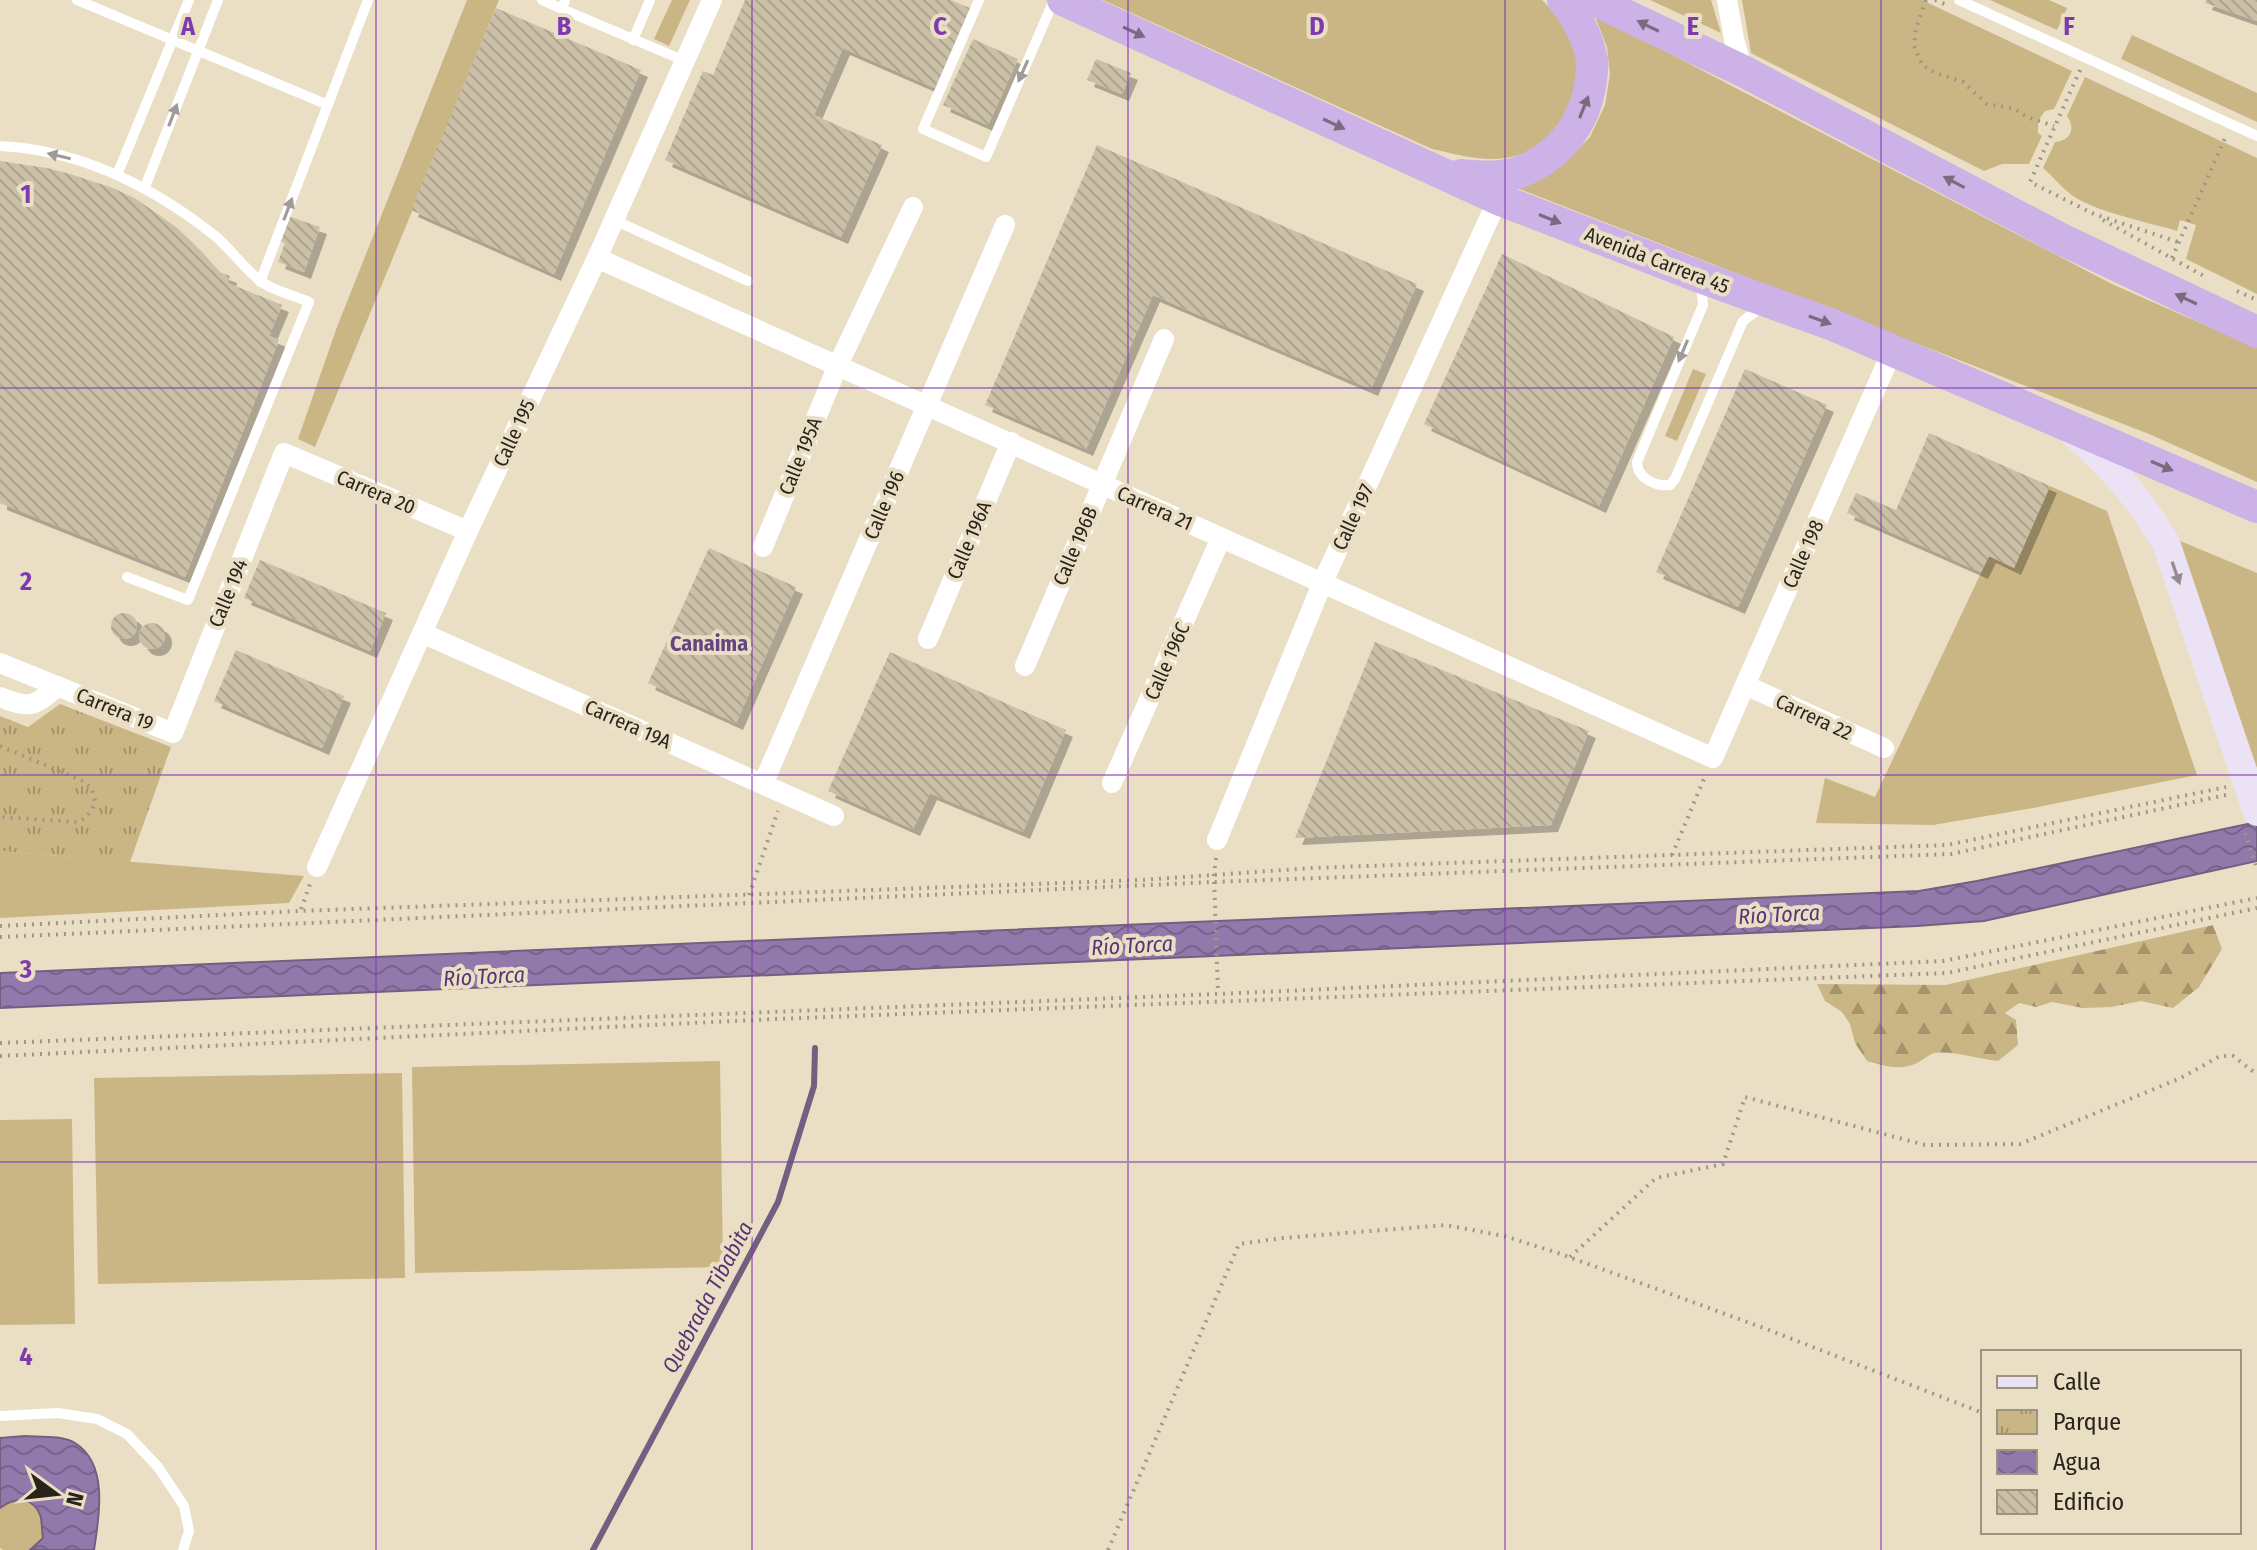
<svg xmlns="http://www.w3.org/2000/svg" width="2257" height="1550" font-family="'Fira Sans Condensed',sans-serif">
  <style>
    .green { fill: #cab584 }
    .forest { fill: url(#forest-firs) }
    .park { fill: url(#park-tufts) }
    .water { fill: url(#water-waves); stroke: #735f80; stroke-width: 2 }
    .lines { fill: none; stroke-linecap: round; stroke-linejoin: round }
    .stream { stroke: #735f80; stroke-width: 6 }
    .building { fill: url(#building-back-hatch); filter: url(#shadow) }
    .path { stroke: #9f9784; stroke-width: 4; stroke-dasharray: 2 6; stroke-linecap: butt }
    .service { stroke: #fff; stroke-width: 10 }
    .minor { stroke: #fff; stroke-width: 20 }
    .secondary { stroke: #ece2f5; stroke-width: 28 }
    .trunk { stroke: #ccb2e6; stroke-width: 32 }
    .oneway { fill: #7a6b80 }
    .oneway2 { fill: #9e9c98 }
    .oneway3 { fill: #948c93 }
    .grid { fill: none; stroke: #7e3baf; stroke-width: 2; stroke-opacity: 0.55 }
    .labels { text-anchor: middle; stroke-width: 8; stroke-linejoin: round; paint-order: stroke }
    .street-label { font-size: 20px; fill: #28241b; stroke: #eadfc5 }
    .neighbourhood-label { font-size: 22px; font-weight: bold; fill: #654580; stroke: #eadfc5 }
    .water-label { font-size: 22px; font-style: italic; fill: #593476; stroke: #eadfc5 }
    .grid-label { font-size: 26px; text-anchor: middle; font-weight: bold; fill: #7e3baf; stroke: #eadfc5; stroke-width: 8; stroke-linejoin: round; paint-order: stroke }
  </style>
  <defs>
    <pattern id="forest-firs" width="22" height="20" patternUnits="userSpaceOnUse" patternTransform="scale(2)"><rect width="22" height="20" fill="#cab584"/><path d="M5 1l3.5 6h-7zM16 11l3.5 6h-7z" fill="#a4936b"/></pattern>
    <pattern id="park-tufts" width="24" height="20" patternUnits="userSpaceOnUse" patternTransform="scale(2)"><rect width="24" height="20" fill="#cab584"/><path d="M3 7l-1-3M5 7V3M7 7l1-3M15 17l-1-3M17 17v-4M19 17l1-3" fill="none" stroke="#a4936b"/></pattern>
    <pattern id="water-waves" width="16" height="10" patternUnits="userSpaceOnUse" patternTransform="scale(2)"><rect width="16" height="10" fill="#9378ac"/><path d="M0 5q4-4 8 0t8 0" fill="none" stroke="#78628b"/></pattern>
    <pattern id="building-back-hatch" width="6" height="6" patternUnits="userSpaceOnUse" patternTransform="scale(2)"><rect width="6" height="6" fill="#cbc0a7"/><path d="M-1 5l2 2M0 0l6 6M5-1l2 2" fill="none" stroke="#aea58f"/></pattern>
    <filter id="shadow"><feDropShadow dx="7" dy="7" stdDeviation="0" flood-color="#0004"/></filter>
  </defs>
  <rect width="100%" height="100%" fill="#eadfc5"/>
  <path class="green" d="M467,0H499L315,447L298,439L337,327Z
    M672,0H690L669,46L654,39Z
    M1103,0H1542C1551,10 1564,21 1570,33C1594,83 1561,149 1506,158C1481,162 1455,154 1432,149Z
    M1650,0H1711L1721,33Z
    M1742,0H1922L2072,71L2054,109L2045,111L2038,121V133L2042,136L2029,164H2002L1984,171L1751,53Z
    M1990,0H2049L2067,8L2057,30Z
    M1594,14L2114,285L2257,348V482L2149,434L1512,186L1563,165L1590,137L1605,105L1610,74L1607,47Z
    M2132,35L2257,93V122L2121,59Z
    M2085,77L2257,158V294L2186,259L2196,225L2180,220L2177,231C2148,222 2101,213 2076,198C2063,190 2055,178 2043,168L2055,142C2071,141 2076,128 2067,116Z
    M1693,369L1706,374L1677,441L1665,436Z
    M2050,486L2107,511L2197,775L2033,808L1933,825L1816,823L1825,778L1875,797L1989,556L2014,567Z
    M2173,538L2257,573V767L2253,768Z
    M0,851L304,876L289,903L0,918Z
    M720,1061L723,1267L415,1273L412,1067Z
    M402,1073L405,1278L98,1284L94,1078Z
    M72,1119L75,1324L0,1325V1120Z
    M21,1499C42,1508 41,1518 43,1538L30,1550H3L0,1548V1508L9,1500Z"/>
  <path class="forest" d="M2213,925L2222,949L2199,987L2173,1008L2141,1001L2111,1007L2083,1008L2052,1002L2036,1007L2019,1003L2005,1013L2016,1020L2018,1045L1998,1061C1980,1059 1950,1050 1934,1053C1928,1055 1923,1060 1917,1063C1900,1071 1885,1066 1867,1061L1855,1043L1850,1024L1842,1012L1825,1001L1817,984L1945,985Z"/>
  <path class="park" d="M60,704L171,747L130,862L0,851V716L28,727Z"/>
  <path class="water" d="M2257,822V861L1984,921L1917,926L0,1008V973L1919,891L1977,881Z
    M25,1436C39,1437 63,1435 75,1443C109,1464 99,1517 94,1550H30L43,1538C42,1532 42,1524 41,1518C35,1497 15,1496 0,1508V1438Z"/>
  <g class="lines">
    <path class="stream" d="M593,1550L778,1202L814,1086L815,1048"/>
  </g>
  <path class="building" d="M745,0H951L970,8L935,88L843,48L814,115L882,145L841,237L665,160L703,71L713,75Z
    M2206,0H2257V21L2205,3Z
    M496,8L641,70L554,274L411,210Z
    M973,39L1018,59L988,125L943,105Z
    M1096,59L1131,73L1122,94L1087,80Z
    M1097,145L1417,284L1371,389L1153,295L1086,449L985,405Z
    M0,161L47,168L70,174L113,188L136,199L176,227L193,243L219,272L230,276L228,283L282,305L269,336L279,340L185,577L0,503Z
    M288,216L320,227L304,272L278,262L285,243L279,241Z
    M1502,254L1674,337L1599,506L1424,424Z
    M1745,369L1827,405L1738,607L1656,572Z
    M1929,433L2050,486L2014,568L1989,556L1981,572L1847,513L1856,493L1896,510Z
    M709,548L796,587L736,723L648,683Z
    M260,560L386,613L370,651L244,598Z
    M111 626a13 13 0 1 1 26 0a13 13 0 1 1-26 0Z
    M139 636a13 13 0 1 1 26 0a13 13 0 1 1-26 0Z
    M1375,642L1589,731L1551,825L1295,838Z
    M236,650L344,696L322,748L214,701Z
    M890,652L1066,730L1023,832L930,793L913,829L828,791Z"/>
  <g class="lines">
    <path class="path" d="M1926,0L1916,28L1914,46L1922,65L1936,73L1963,82L1987,104L2015,109L2027,117L2054,126
      M1935,0L1947,5
      M2080,70L2030,182L2094,214L2178,242
      M2103,220L2204,276
      M2172,258L2226,136
      M2237,291L2257,300
      M0,746L83,781L92,789L95,801C92,811 87,819 77,822L0,817
      M2245,833L2257,868
      M1672,855L1706,774
      M1216,858L1214,875L1218,993
      M749,895L778,811
      M301,909L310,884
      M0,926L300,911L1142,880L1312,868L1947,845L2226,787
      M0,937L1214,882L1951,854L2226,795
      M0,1043L1218,994L1943,961L2257,898
      M0,1056L776,1019L1947,973L2257,908
      M1570,1257L1656,1178L1723,1164L1745,1097L1925,1145L2020,1144L2181,1078L2220,1056H2233L2255,1073
      M1108,1550L1239,1244L1283,1238L1446,1225L1504,1236L1558,1253L1761,1327L1983,1413"/>
    <path class="service" d="M77,0L328,105
      M542,0L562,9
      M565,0L562,9L685,61
      M979,0L923,129L986,157L1054,0
      M1959,0L2257,136
      M633,40L650,0
      M0,146C80,150 153,187 214,235C230,248 242,266 258,279C270,290 293,295 309,302L188,600L127,577
      M117,175L189,0
      M145,187L218,0
      M614,220L748,281
      M260,282L368,0
      M1701,283L1703,305L1637,462C1637,478 1656,487 1670,485L1675,479L1743,321L1763,306
      M0,1416L58,1413L97,1419L127,1434L158,1467L184,1506L189,1531L183,1550"/>
    <path class="minor" d="M1727,0L1734,39L1743,71
      M597,258L1713,758L1893,349
      M763,547L838,365L913,207
      M422,633L834,816
      M928,639L1011,442
      M0,663L173,733L284,453L468,531
      M1025,666L1164,339
      M1745,685L1884,748
      M0,697C30,709 34,707 58,686
      M1112,783L1221,538
      M763,784L1005,225
      M1217,840L1322,584L1498,199
      M317,867L468,531L597,258L712,0"/>
    <path class="secondary" d="M2072,432C2113,467 2138,497 2166,543L2257,812"/>
    <path class="trunk" d="M1063,0L1498,199L1700,277L1833,325L2257,507
      M1594,0L1743,71L2061,239L2257,332
      M1461,175C1483,177 1506,179 1527,169C1564,152 1587,118 1591,79C1592,73 1593,66 1592,60C1588,38 1577,17 1563,0"/>
  </g>
  <defs><path id="oneway-solid" d="M-6-.8H1V-3.2L6.5 0L1 3.2V.8H-6Z" transform="scale(2)"/></defs>
  <g class="oneway">
    <use href="#oneway-solid" transform="translate(1648 26) rotate(-154)"/>
    <use href="#oneway-solid" transform="translate(1134 32) rotate(25)"/>
    <use href="#oneway-solid" transform="translate(1584 107) rotate(-68)"/>
    <use href="#oneway-solid" transform="translate(1334 124) rotate(25)"/>
    <use href="#oneway-solid" transform="translate(1954 182) rotate(-152)"/>
    <use href="#oneway-solid" transform="translate(1550 219) rotate(22)"/>
    <use href="#oneway-solid" transform="translate(2186 299) rotate(-155)"/>
    <use href="#oneway-solid" transform="translate(1820 320) rotate(20)"/>
    <use href="#oneway-solid" transform="translate(2162 466) rotate(23)"/>
  </g>
  <g class="oneway2">
    <use href="#oneway-solid" transform="translate(1023 71) rotate(114)"/>
    <use href="#oneway-solid" transform="translate(173 115) rotate(-69)"/>
    <use href="#oneway-solid" transform="translate(59 156) rotate(-167)"/>
    <use href="#oneway-solid" transform="translate(288 209) rotate(-69)"/>
    <use href="#oneway-solid" transform="translate(1683 351) rotate(113)"/>
  </g>
  <use class="oneway3" href="#oneway-solid" transform="translate(2176 573) rotate(71)"/>
  <path class="grid" d="M376,0V1550M752,0V1550M1128,0V1550M1505,0V1550M1881,0V1550M0,388H2257M0,775H2257M0,1162H2257"/>
  <g class="labels">
    <g class="street-label">
      <text transform="translate(1657 260) rotate(21)" y="7">Avenida Carrera 45</text>
      <text transform="translate(514 433) rotate(-65)" y="7">Calle 195</text>
      <text transform="translate(800 456) rotate(-68)" y="7">Calle 195A</text>
      <text transform="translate(376 492) rotate(23)" y="7">Carrera 20</text>
      <text transform="translate(884 505) rotate(-67)" y="7">Calle 196</text>
      <text transform="translate(1155 508) rotate(24)" y="7">Carrera 21</text>
      <text transform="translate(1353 517) rotate(-65)" y="7">Calle 197</text>
      <text transform="translate(969 540) rotate(-67)" y="7">Calle 196A</text>
      <text transform="translate(1075 546) rotate(-67)" y="7">Calle 196B</text>
      <text transform="translate(1803 554) rotate(-66)" y="7">Calle 198</text>
      <text transform="translate(228 593) rotate(-68)" y="7">Calle 194</text>
      <text transform="translate(1167 661) rotate(-66)" y="7">Calle 196C</text>
      <text transform="translate(115 709) rotate(22)" y="7">Carrera 19</text>
      <text transform="translate(1814 717) rotate(25)" y="7">Carrera 22</text>
      <text transform="translate(628 724) rotate(24)" y="7">Carrera 19A</text>
    </g>
    <g class="neighbourhood-label">
      <text x="709" y="651">Canaima</text>
    </g>
    <g class="water-label">
      <text transform="translate(1779 914) rotate(-3)" y="8">Río Torca</text>
      <text transform="translate(1132 945) rotate(-3)" y="8">Río Torca</text>
      <text transform="translate(484 976) rotate(-3)" y="8">Río Torca</text>
      <text transform="translate(707 1297) rotate(-62)" y="8">Quebrada Tibabita</text>
    </g>
  </g>
  <g class="grid-label">
    <text x="188" y="35">A</text>
    <text x="564" y="35">B</text>
    <text x="940" y="35">C</text>
    <text x="1317" y="35">D</text>
    <text x="1693" y="35">E</text>
    <text x="2069" y="35">F</text>
    <text x="26" y="203">1</text>
    <text x="26" y="590">2</text>
    <text x="26" y="978">3</text>
    <text x="26" y="1365">4</text>
  </g>
  <rect x="1981" y="1350" width="260" height="184" fill="#eadfc5" stroke="#9c9481" stroke-width="2"/>
  <rect x="1997" y="1376" width="40" height="12" fill="#ece2f5" stroke="#9c9481" stroke-width="2"/>
  <text x="2053" y="1390" font-size="24" fill="#28241b">Calle</text>
  <rect x="1997" y="1410" width="40" height="24" fill="url(#park-tufts)" stroke="#9c9481" stroke-width="2"/>
  <text x="2053" y="1430" font-size="24" fill="#28241b">Parque</text>
  <rect x="1997" y="1450" width="40" height="24" fill="url(#water-waves)" stroke="#9c9481" stroke-width="2"/>
  <text x="2053" y="1470" font-size="24" fill="#28241b">Agua</text>
  <rect x="1997" y="1490" width="40" height="24" fill="url(#building-back-hatch)" stroke="#9c9481" stroke-width="2"/>
  <text x="2053" y="1510" font-size="24" fill="#28241b">Edificio</text>
  <g transform="translate(56 1494) rotate(105)" stroke="#eadfc5" stroke-width="6" paint-order="stroke">
  <path d="M0-6L14 30L0 20L-14 30Z" fill="#28241b"/>
  <text y="-12" font-size="22" font-weight="bold" text-anchor="middle" fill="#28241b">N</text>
  </g>
</svg>
